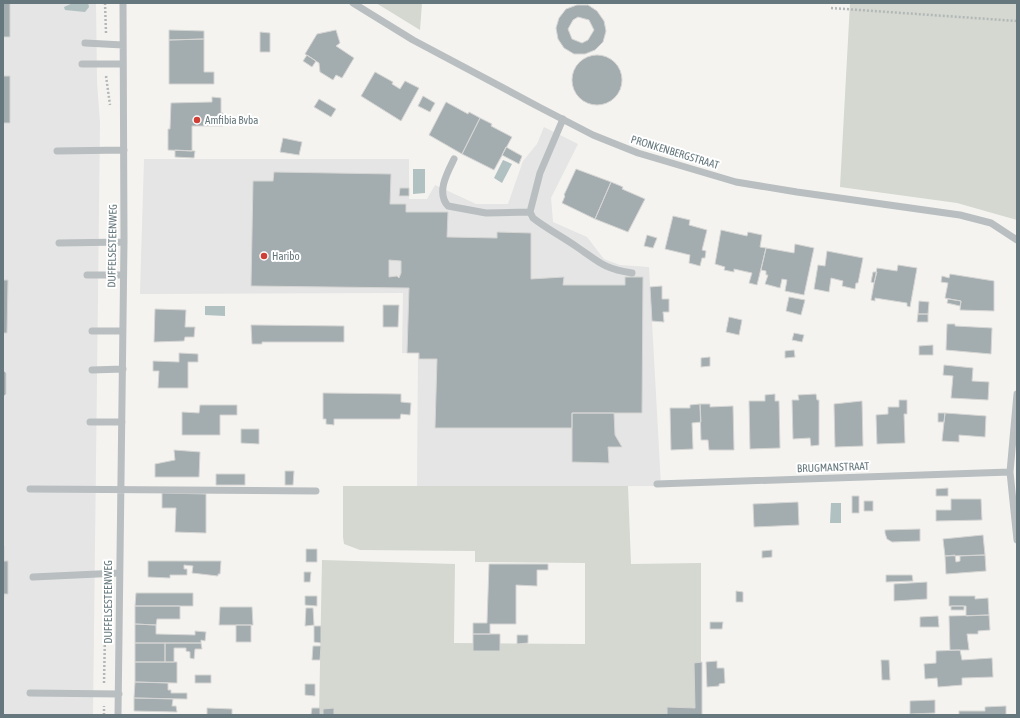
<svg xmlns="http://www.w3.org/2000/svg" width="1020" height="718" font-family="'Asap Condensed',sans-serif">
  <style>
    .built { fill: #e4e5e4 }
    .green { fill: #d4d8d0 }
    .water { fill: #b1c0c1 }
    .building { fill: #a3acaf; stroke: #d5d5d3; fill-rule: evenodd }
    .lines { fill: none; stroke-linecap: round; stroke-linejoin: round }
    .path { stroke: #b3b7b8; stroke-width: 2.5; stroke-dasharray: 2 2; stroke-linecap: butt }
    .minor { stroke: #b9bec0; stroke-width: 7 }
    .poi-dot { fill: #cf3f36; stroke: #fff; stroke-width: 1.5 }
    .labels { text-anchor: middle; stroke-width: 4; stroke-linejoin: round; paint-order: stroke }
    .poi-label { font-size: 11px; fill: #66787e; stroke: #fff; text-anchor: start }
    .street-label { font-size: 11px; fill: #66787e; stroke: #fff }
  </style>
  <rect width="100%" height="100%" fill="#f4f3f0"/>
  <path class="built" d="M3,3H96L97,82L100,123L93,715H3Z
    M544,127L578,144L551,198L553,222L587,237L604,259L620,265L649,267L661,486L417,487L418,353H402L403,293L140,294L144,159H409V199H427L435,185L476,204H508L523,161L537,144Z"/>
  <path class="green" d="M376,3H422L420,30Z
    M850,3H1017V220L957,203L840,187Z
    M343,486H628L631,564L701,563V715H319L322,560L455,564L454,643L585,644V563L475,562V551L360,550L344,544L343,537Z"/>
  <path class="water" d="M73,3H88L89,7L85,12L65,10L64,7Z
    M503,160L512,164L502,183L494,178Z
    M413,169H425V193L413,194Z
    M205,306H225V316L205,315Z
    M831,503H841V523H830Z"/>
  <path class="building" d="M3,3H10V37H3Z
    M577,5H588L597,11L604,21L606,31L603,42L595,50L585,54H574L564,48L558,39L556,28L559,18L566,9ZM578,17L589,20L594,30L588,40L582,43L572,39L568,29L573,20Z
    M169,30L204,31V39L169,40Z
    M336,30L340,43L336,46L354,58L342,78L336,75L333,80L320,72L319,63L305,54L317,34Z
    M260,32L270,33V52H260Z
    M204,39V72H214V84H169V40Z
    M572 80a25 25 0 1 1 50 0a25 25 0 1 1-50 0Z
    M307,55L316,61L312,67L303,61Z
    M375,72L393,82L392,84L400,89L405,81L419,88L401,121L361,96Z
    M3,76H10V123H3Z
    M423,96L435,103L430,112L418,106Z
    M212,97L221,98V113H223V126H192V151L168,150V129H170L171,103L212,102Z
    M319,99L336,109L331,117L314,107Z
    M446,102L468,114L469,112L480,118L462,154L429,135Z
    M480,118L492,124L491,126L512,137L494,170L462,154Z
    M283,138L302,142L299,155L280,152Z
    M506,147L522,156L519,164L502,155Z
    M175,150L195,151L194,158L175,157Z
    M576,169L611,182L595,219L562,203L565,196L564,195Z
    M274,172L391,174L390,204H406V212H448L447,237L497,238V232L531,233V279L564,277L563,285H625V277H643L642,413H572V428H435L437,359H419V353H407L409,288L251,286L253,181H273ZM389,260L401,261V273L399,278L397,276L389,277Z
    M611,182L623,187L622,189L645,199L628,232L595,219Z
    M400,188H409V196H399Z
    M673,216L690,220L689,225L707,230L702,250L706,251L705,258H702L700,266L689,263L690,255L665,249Z
    M721,230L747,236L748,232L762,235L760,247L766,248L757,285L749,283L752,273L734,269V272L724,270L725,267L715,264Z
    M647,235L657,238L653,248L644,246Z
    M795,244L814,248L804,295L785,291L787,280L782,279L780,288L765,284L768,275H766V271L761,270L766,248L794,253Z
    M827,251L863,258L858,283H856L855,289L842,286L843,281L831,278L829,292L814,289L818,265L825,266Z
    M898,265L917,268L910,307L907,306V303L875,298V301L871,300L877,268L897,271Z
    M873,272H877L874,283L871,282Z
    M950,274L994,281V311L960,310L961,301L945,298L948,283L941,282L942,276L949,278Z
    M3,280H8L7,333H3Z
    M662,286V299H669V312H663L664,322L652,321L650,287Z
    M789,297L805,300L801,315L786,311Z
    M948,299L961,301L960,306L947,303Z
    M919,301L929,302L928,314H918Z
    M383,305H399L398,327H383Z
    M155,309L186,310L185,327H195L194,337H185L184,341L154,342Z
    M918,314H928V322H917Z
    M729,317L742,320L739,335L726,332Z
    M947,324H955V326L992,328L991,354L946,350Z
    M251,325L344,326V342H262V344H252Z
    M794,333L804,335L802,342L792,340Z
    M933,345V355H919V346Z
    M794,350L795,357L785,358V351Z
    M179,353L198,354V362H188V388H158L159,371H153V361L179,362Z
    M710,357V366L701,367V358Z
    M944,365L973,368L972,381L989,382L988,400L951,398L953,376L943,375Z
    M3,370L6,373V394L3,397Z
    M323,393L401,394V402L411,403L410,415L401,414L400,419H334V425L326,424V419H323Z
    M775,394V401H779L780,448L750,449L749,401H765V395Z
    M816,394L817,400H819V445L811,446L810,438L793,439L792,400H799L798,395Z
    M899,400H907V414H904L905,443L877,444L876,415L888,414V407H899Z
    M862,401L863,446L835,447L834,404Z
    M700,404H710V407L733,406L734,450H709L708,440H701Z
    M700,404L701,422L692,423L693,449L671,450L670,408H690V405Z
    M200,405H237V415H220V435H182V412L199,413Z
    M572,413H614L615,435L622,447H608L609,463L572,462Z
    M938,413H945L944,422H938Z
    M945,413L986,416L985,437L959,435V442L942,441Z
    M241,429H259V444L241,443Z
    M174,450L200,452L199,477H155V464L175,460Z
    M285,471H294L293,485H285Z
    M216,474H245V485H216Z
    M948,488V496H936V489Z
    M162,493L206,494V533L175,532L176,508H162Z
    M852,496H859V513H852Z
    M951,499H981L982,520L936,521V510H951Z
    M864,501H873V511H864Z
    M798,502L799,525L754,527L753,504Z
    M920,529V541L892,542L887,539L885,533V530Z
    M983,535L985,555L945,556L943,539Z
    M3,546H4V561H8V594H4L3,609Z
    M306,549H317V562H306Z
    M772,550V557L762,558V551Z
    M955,555L956,562L960,561V556L985,555L986,571L946,574L945,556Z
    M148,561H221L220,574H218V576L192,573L193,566L184,565V569H187V575H170V578L148,577Z
    M489,564H548V570H537V586L516,585V624H490V634H473V623H487Z
    M304,572H311L310,582H304Z
    M886,575H912L913,581L886,582Z
    M927,582V599L894,601V584Z
    M736,591L743,592V602H736Z
    M136,593H193V606H135Z
    M305,596H317V606L305,605Z
    M949,596H975V599L988,598L989,615L966,616V606H949Z
    M135,606H180V619H157L156,625L135,624Z
    M951,606H964V610H951Z
    M220,607H252L253,625H219Z
    M306,608H313L314,625L305,626Z
    M989,615L990,630L978,631V634H967L969,650H950L949,616Z
    M938,616L939,627H920V617Z
    M710,622H723L722,629H710Z
    M135,624L156,625V634L195,635V631L206,632L205,641L201,640V643H135Z
    M236,625H251V642H236Z
    M314,626H321V643L314,642Z
    M473,634H500V651H473Z
    M517,635H528V643L517,644Z
    M135,643H165V662H135Z
    M165,643H201L202,649H195L194,659L190,658V652L186,651V648H174V662H165Z
    M313,646H321L320,660H312Z
    M960,650L962,660L992,658L993,677L962,678V685L938,687L937,678L925,679L924,664L936,663V651Z
    M881,660H889L890,680H882Z
    M717,661V668H724L725,683L719,684V686L707,687L706,662Z
    M135,662H177V683L135,682Z
    M702,662V715H667V707L695,708L694,663Z
    M195,675H211V683H195Z
    M135,682L168,683V690H171V693H187V699L134,698Z
    M305,684H315V696L305,695Z
    M134,698L173,699L172,706H176L177,712L134,711Z
    M935,700V713L910,714V701Z
    M1006,706V715H959V711H985V707Z
    M207,708L232,709V715H207Z
    M312,708H320V715H311Z
    M334,708V715H323V709Z"/>
  <g class="lines">
    <path class="path" d="M105,3L106,33
      M831,8L1017,21
      M106,76L110,105
      M104,683L106,586
      M104,715V706"/>
    <path class="minor" d="M353,3L413,40L539,107L593,135L638,153L736,182L797,192L960,215L991,223L1017,240
      M85,43L123,45
      M82,64H123
      M563,119L540,173L530,212L533,218C547,229 563,237 577,247C599,262 604,269 632,273
      M57,151L124,150
      M454,159C447,173 436,193 448,206L486,213L530,212
      M59,243L124,242
      M87,275H123
      M92,331H122
      M92,370L123,369
      M1017,394L1010,472L1017,540
      M90,422H122
      M657,484L1010,472
      M30,489L316,491
      M33,577L119,573
      M30,693L119,694
      M118,715L124,242L123,3"/>
  </g>
  <g class="poi-dot">
    <circle cx="197" cy="120" r="4"/>
    <circle cx="264" cy="256" r="4"/>
  </g>
  <g class="labels">
    <g class="poi-label">
      <text x="205" y="124">Amfibia Bvba</text>
      <text x="272" y="260">Haribo</text>
    </g>
    <g class="street-label">
      <text transform="translate(675 152) rotate(17)" y="4">PRONKENBERGSTRAAT</text>
      <text transform="translate(112 246) rotate(-89)" y="4">DUFFELSESTEENWEG</text>
      <text transform="translate(833 467) rotate(-2)" y="4">BRUGMANSTRAAT</text>
      <text transform="translate(108 602) rotate(-90)" y="4">DUFFELSESTEENWEG</text>
    </g>
  </g>
  <rect width="1020" height="718" fill="none" stroke="#66787e" stroke-width="8"/>
</svg>
